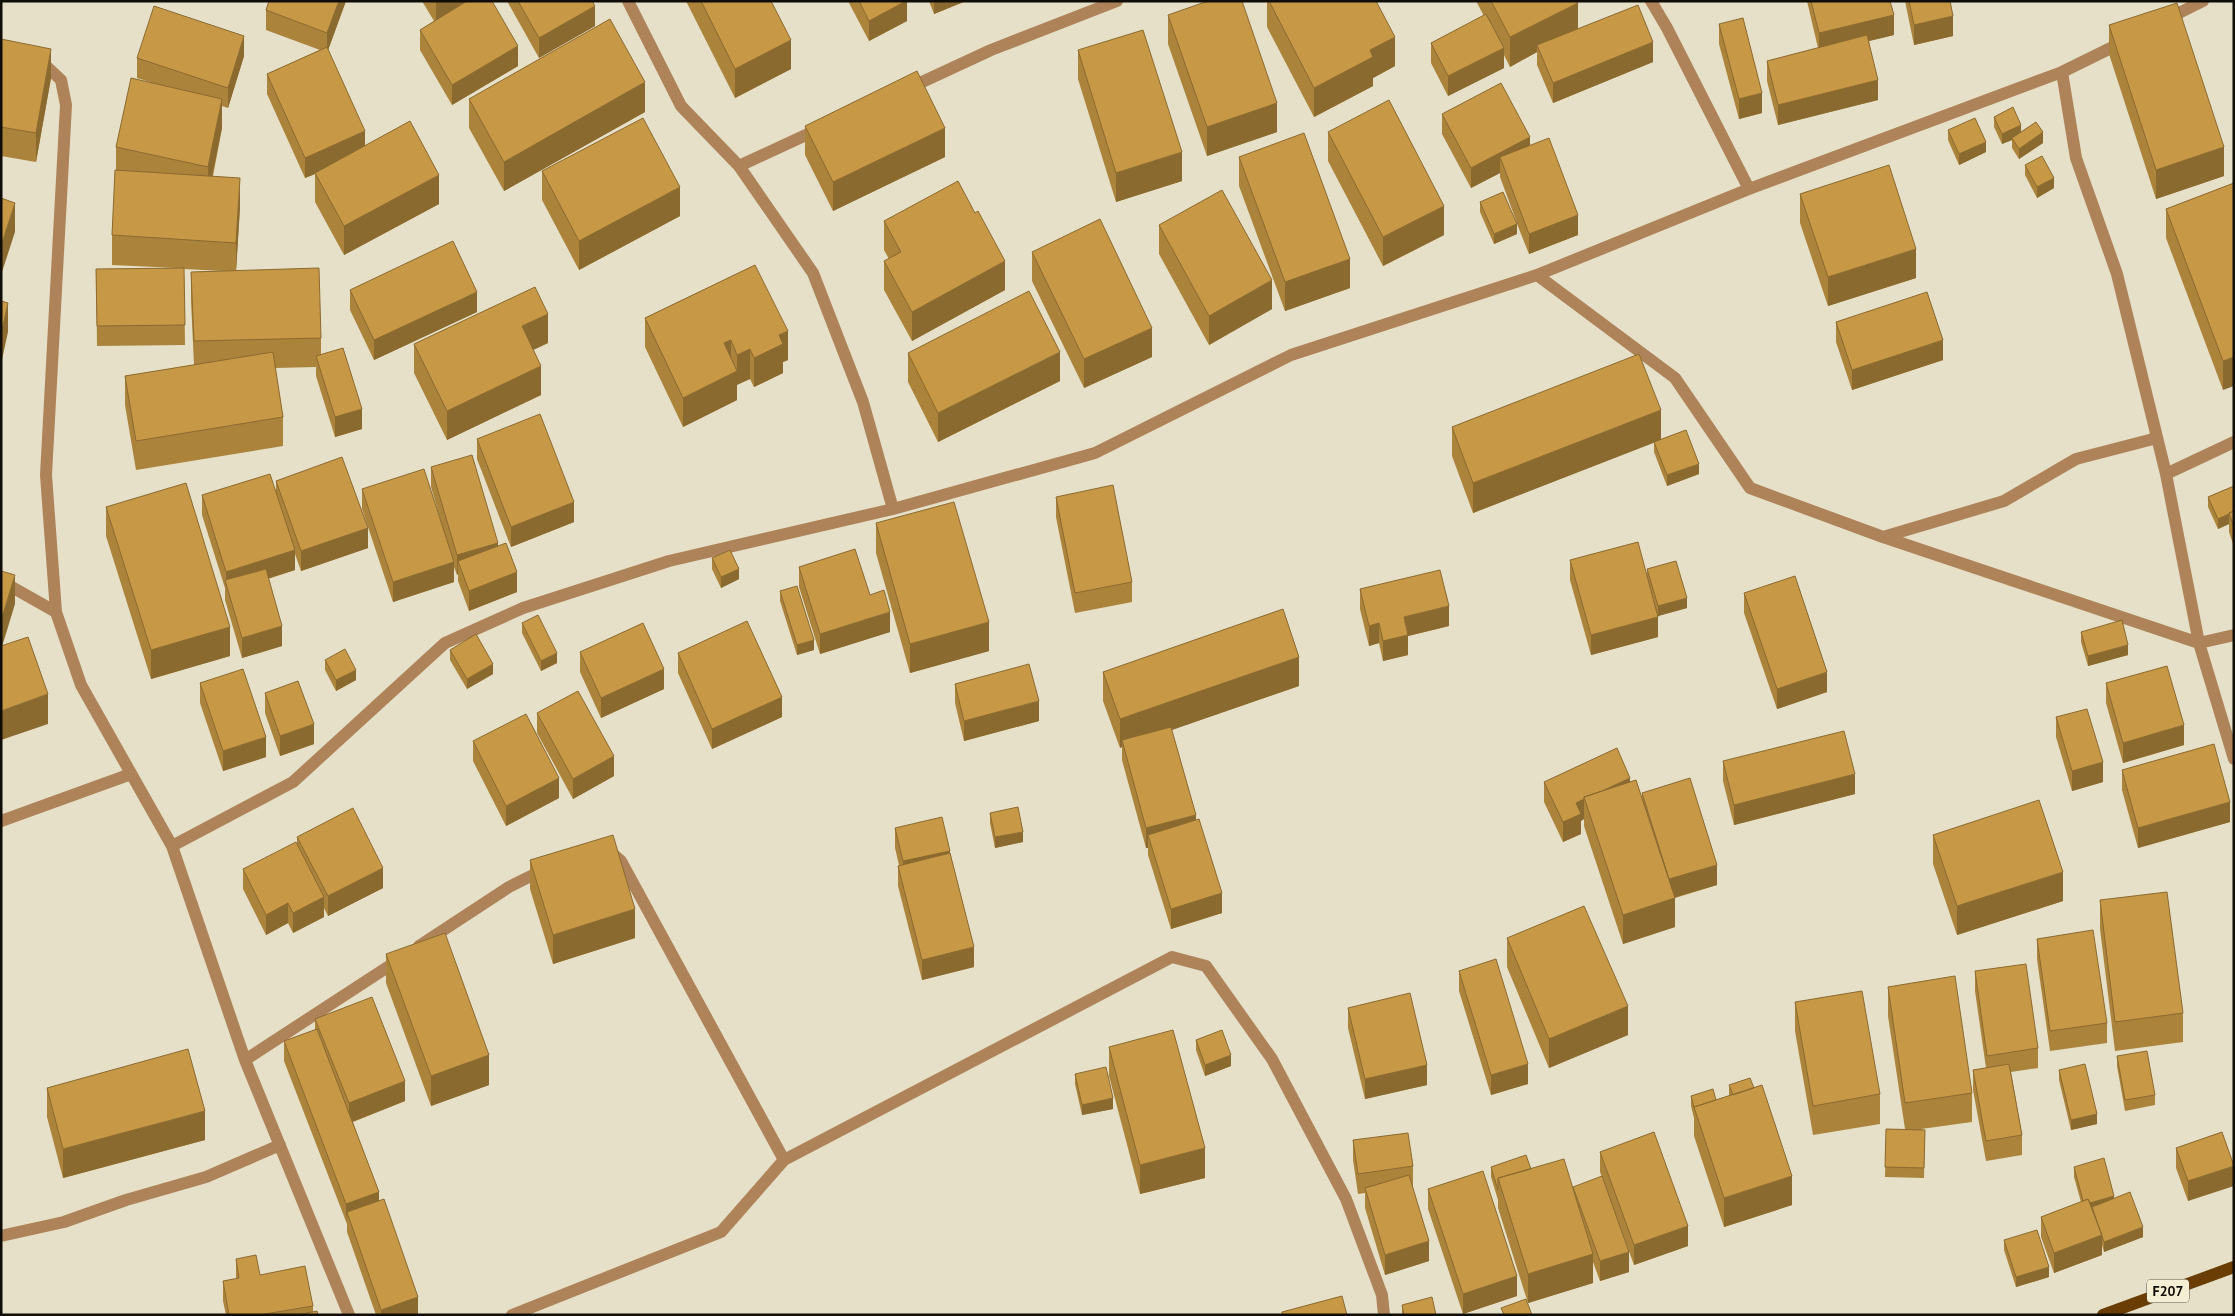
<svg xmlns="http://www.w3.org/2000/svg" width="2235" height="1316" font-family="'PT Sans',sans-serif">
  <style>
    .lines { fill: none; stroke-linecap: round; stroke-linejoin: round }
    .street { stroke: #ae8359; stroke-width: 12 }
    .primary { stroke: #693d04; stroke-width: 12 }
    .wall { fill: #ab833b }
    .shaded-wall { fill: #8b6a30 }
    .building { fill: #c79845; stroke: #8b6a30 }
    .labels { text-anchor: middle; stroke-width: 5; stroke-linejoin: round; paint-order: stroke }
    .shield { fill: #f4eed5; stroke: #545044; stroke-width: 1 }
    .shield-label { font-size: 14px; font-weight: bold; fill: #0f0d06 }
  </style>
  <rect width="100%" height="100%" fill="#e6e0c8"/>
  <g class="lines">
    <path class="street" d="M628,1L681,106L739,166L813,273L863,402L893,509
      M1651,1L1667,28L1749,189
      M2165,20L2203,1
      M39,63L44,64L61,80L66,105L46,475L56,612L81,685L172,846L245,1060L349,1315
      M2062,72L2076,158L2117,274L2166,474L2199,643L2234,759
      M907,89L991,50L1117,1
      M739,166L821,128
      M1537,275L1675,378L1750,488L1883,537L2199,643L2234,635
      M2166,474L2234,442
      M1883,537L2004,501L2076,459L2157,438
      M1,581L56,612
      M1,821L131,774
      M172,846L293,782L445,643L523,608L669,561L893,509L1095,453L1291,355L1537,275L1749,189L2062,72L2123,42
      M607,849L621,861L784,1160
      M419,946L509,887L545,869
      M245,1060L400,959
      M1,1236L64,1222L126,1200L206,1177L280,1145
      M512,1315L721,1232L784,1160L1172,957L1206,966L1272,1059L1346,1199L1382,1295L1384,1315"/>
    <path class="primary" d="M2103,1315L2234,1267"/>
  </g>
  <path class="wall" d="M269,1H346L328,50L365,145L439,204L344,255L315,202V174L305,178L267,94V74L320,50L266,30V10Z
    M422,1H492L518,66L452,105L420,50V30L434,21Z
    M507,1H592L595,26L539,58Z
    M686,1H771L791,69L735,98Z
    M848,1H907V21L869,41Z
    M929,1H966L934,14Z
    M1267,1H1376L1395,66L1373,78V86L1314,117L1267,27Z
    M1476,1H1577L1578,29L1653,62L1553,103L1537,65V52L1510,67L1504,55V68L1448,96L1431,63V43L1484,16Z
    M1807,1H1890L1894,35L1869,41L1878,100L1778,125L1767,81V61L1818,48Z
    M1905,1H1950L1953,36L1914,45Z
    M1168,15L1277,132L1207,156L1168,44Z
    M1719,24L1762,113L1739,119L1719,44Z
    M2109,25L2224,176L2156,199L2109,54Z
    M1,39L51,78L36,162L1,156Z
    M1078,50L1182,181L1116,202L1078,79Z
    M244,56L228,108L222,106V128L213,176L240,207L236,271L321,338V355L362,429L335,437L316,376V367L275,368L283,417V446L136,470L125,405V376L194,365L191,301V272L223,271L184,269L185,345L97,346L96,269L177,268L112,265V235L116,170V147L150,82L137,78V58Z
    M469,99L645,112L504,191L469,128Z
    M1442,114L1530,145L1578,235L1529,254L1517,224V234L1494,244L1480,212V202L1517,223L1500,177V173L1471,188L1442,134Z
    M1994,117L2021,132L2043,143L2019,159L2012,148V140L2002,144L1994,127Z
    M805,126L945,157L833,211L805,155Z
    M1948,130L1986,152L1959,165L1948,140Z
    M1328,132L1444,235L1383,266L1328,161Z
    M1239,157L1350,288L1285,311L1239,186Z
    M2025,165L2054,188L2037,198L2025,175Z
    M542,171L680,216L579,270L542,200Z
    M2234,183L2223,390L2166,238V209Z
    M1800,194L1916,278L1828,306L1800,223Z
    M884,221L1005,290L912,341L884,290V261L889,259L884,250Z
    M1159,225L1272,309L1209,345L1159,254Z
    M1032,252L1152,357L1084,388L1032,281Z
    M755,265L788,360L783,362V373L754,387L750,379L737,384V400L683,427L645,347V318Z
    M350,290L477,312L374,360L350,310Z
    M1836,322L1943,360L1852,390L1836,342Z
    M548,343L533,350L541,395L447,440L414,373V344Z
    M908,353L1060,381L938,442L908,382Z
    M1452,427L1661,439L1699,474L1667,486L1654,452V442L1473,513L1452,456Z
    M477,439L574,522L511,547L477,459Z
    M431,467L498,546L517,592L469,611L458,581V574L457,575L454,567V582L393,602L362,509V489L440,518L431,487Z
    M276,481L368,548L301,571L295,554V570L268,579L282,646L242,658L225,600V588L202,515V495L276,491Z
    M2234,486V547L2229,532V524L2218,529L2208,507V497Z
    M1056,497L1132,582V602L1075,613L1056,517Z
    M106,507L230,656L151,679L106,536Z
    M876,523L989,651L910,673L876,553Z
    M712,558L739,579L721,588L712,569Z
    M1570,560L1647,576V569L1687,608L1658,616V637L1591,655L1570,580Z
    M799,567L890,632L820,654L799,587Z
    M1360,589L1449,626L1408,636V655L1383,661L1379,643L1369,646L1360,609Z
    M780,591L814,650L797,655L780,601Z
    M1744,593L1827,692L1777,709L1744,613Z
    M522,623L557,663L541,671L522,633Z
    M2081,632L2128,655L2088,666L2081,642Z
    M450,650L493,674L467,689L450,660Z
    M580,652L664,689L601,718L580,672Z
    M678,653L782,717L712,749L678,673Z
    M325,660L356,680L336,691L325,670Z
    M1103,672L1299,686L1171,730L1222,913L1171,929L1148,855V848H1146L1122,760V747L1120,748L1103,701Z
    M200,683L266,757L223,771L200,703Z
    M2106,683L2184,745L2123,763L2106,703Z
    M955,684L1039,721L964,741L955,703Z
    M265,693L314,744L280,756L265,713Z
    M537,713L614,776L573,799L537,733Z
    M2056,717L2103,782L2072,791L2056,737Z
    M473,741L559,798L506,826L473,761Z
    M1723,761L1855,794L1734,825L1723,781Z
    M2122,770L2230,822L2138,848L2122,790Z
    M1544,782H1630L1642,799V793L1717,885L1675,898V927L1623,944L1584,826V819L1581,821V834L1563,842L1544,802Z
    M990,813L1023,842L995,848L990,823Z
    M895,828L950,853L974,967L922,980L898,886V866L899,865L895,848Z
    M1933,835L2063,901L1957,935L1933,864Z
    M297,837L383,888L328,916L324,908V917L293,933L288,923L266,935L243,889V869L297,845Z
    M530,860L635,938L553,964L530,889Z
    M2100,900L2183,1013V1042L2115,1051L2100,929Z
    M1507,938L1628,1035L1549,1068L1507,967Z
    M2037,939L2107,1023V1043L2050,1051L2037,959Z
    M386,954L489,1085L431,1106L386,983Z
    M1459,971L1528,1084L1491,1095L1459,991Z
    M1975,971L2038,1048V1068L2011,1072L2022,1135V1155L1986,1161L1973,1090V1070L1986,1068L1975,991Z
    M1888,987L1972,1093V1122L1921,1129L1925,1130L1924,1178L1885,1177L1886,1129H1905L1888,1016Z
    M1795,1002L1880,1094V1124L1813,1135L1795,1031Z
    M1348,1008L1427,1085L1365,1099L1348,1028Z
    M315,1019L405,1101L353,1122L418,1315H376L347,1232V1224L284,1061V1041L315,1030Z
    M1196,1040L1231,1066L1205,1076L1196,1050Z
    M1109,1047L1205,1178L1140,1194L1109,1076Z
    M2117,1056L2155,1095V1105L2125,1111L2117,1066Z
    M2059,1070L2097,1124L2071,1130L2059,1080Z
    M1075,1074L1113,1109L1082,1115L1075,1084Z
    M1729,1085L1792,1205L1724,1227L1694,1136V1118L1691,1106V1096L1716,1100L1729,1096Z
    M47,1088L205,1140L63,1178L47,1117Z
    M2222,1132L2188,1201L2176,1168V1148Z
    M1353,1140L1413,1166V1186H1412L1429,1261L1385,1275L1365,1208V1193L1358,1194L1353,1160Z
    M1600,1152L1688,1246L1634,1265L1600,1172Z
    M1491,1167L1531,1169L1573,1189V1187L1629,1272L1600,1281L1593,1262V1283L1528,1303L1498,1208V1200L1491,1177Z
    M2074,1167L2114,1198L2143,1237L2104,1252L2102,1245V1255L2054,1273L2041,1237V1217L2081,1202L2074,1177Z
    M1428,1189L1517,1296L1463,1314L1428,1209Z
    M2004,1240L2049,1277L2016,1287L2004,1250Z
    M236,1259L260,1275L313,1306V1312L318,1315H226L223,1301V1281L236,1279Z
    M1402,1305L1436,1315H1402Z"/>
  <path class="shaded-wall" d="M339,1H346L327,53V33Z
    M436,1H475L436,25Z
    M906,1H907V21L869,41V21Z
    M934,1H966L934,14Z
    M1578,3V32L1537,45V52L1510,67V37Z
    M595,6V26L539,58V38Z
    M1894,15V35L1819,53V33Z
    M1953,16V36L1914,45V25Z
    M244,36V56L228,108V88Z
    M1395,37V66L1373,78V86L1314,117V88L1370,50Z
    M791,40V69L735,98V69Z
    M1653,42V62L1553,103V83Z
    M518,46V66L452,105V85Z
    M1504,48V68L1448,96V76Z
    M51,49V78L36,162V133Z
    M1878,80V100L1778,125V105Z
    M645,82V112L504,191V162Z
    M1762,93V113L1739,119V99Z
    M222,99V128L208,196V167Z
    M1277,103V132L1207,156V127Z
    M2021,125V135L2012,138V140L2002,144V134Z
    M945,128V157L833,211V182Z
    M365,131V151L315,173V174L305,178V158Z
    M2043,132V143L2019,159V149Z
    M1530,137V157H1500V173L1471,188V168Z
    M1986,142V152L1959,165V154Z
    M2224,147V176L2156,199V170Z
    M1182,152V181L1116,202V173Z
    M439,175V204L344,255V226Z
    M240,178V207L236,272V243Z
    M2054,178V188L2037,198V187Z
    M680,187V216L579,270V241Z
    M15,203V232L1,275V246Z
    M1444,206V235L1383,266V237Z
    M1578,215V235L1529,254V234Z
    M1517,224V234L1494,244V234Z
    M1916,249V278L1828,306V277Z
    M1350,259V288L1285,311V282Z
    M1005,261V290L912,341V312Z
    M1272,280V309L1209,345V316Z
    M477,292V312L374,360V340Z
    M8,303V332L1,364V335Z
    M548,314V343L522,355V326Z
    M1152,328V357L1084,388V359Z
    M788,331V360L783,362V373L754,387V358L779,335Z
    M731,340V369L724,343Z
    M1943,340V360L1852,390V370Z
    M750,349V379L737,385V355Z
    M1060,352V381L938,442V413Z
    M2234,357V386L2223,390V361Z
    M541,366V395L447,440V411Z
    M737,371V400L683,427V398Z
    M362,409V429L335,437V417Z
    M1661,410V440L1473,513V483Z
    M1699,464V474L1667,486V475Z
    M574,502V522L511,547V527Z
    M2229,514V524L2218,529V519Z
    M368,528V548L301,571V551Z
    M498,543V563L458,561V574L457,575V555Z
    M295,550V570L228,591L226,584V572Z
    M454,562V582L393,602V582Z
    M739,569V579L721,588V577Z
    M517,572V592L469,611V591Z
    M15,575V604L1,650V621Z
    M1687,598V608L1658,616V606Z
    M1449,606V626L1408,636V655L1383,661V641L1404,617Z
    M890,612V632L820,654V634Z
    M1658,617V637L1591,655V635Z
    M989,622V651L910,673V644Z
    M1379,623V643L1369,646V626Z
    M282,626V646L242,658V638Z
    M230,627V656L151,679V650Z
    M814,640V650L797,655V645Z
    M2128,645V655L2088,666V656Z
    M557,653V663L541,671V661Z
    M1299,657V686L1123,747L1122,740V747L1120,748V719Z
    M493,664V674L467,689V679Z
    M664,669V689L601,718V698Z
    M356,670V680L336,691V680Z
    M1827,672V692L1777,709V689Z
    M48,694V724L1,740V711Z
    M782,697V717L712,749V729Z
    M1039,701V721L964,741V721Z
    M314,724V744L280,756V736Z
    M2184,725V745L2123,763V743Z
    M266,737V757L223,771V751Z
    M614,756V776L573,799V779Z
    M2103,762V782L2072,791V771Z
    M1855,774V794L1734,825V805Z
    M559,778V798L506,826V806Z
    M1630,778V798L1585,799Z
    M1584,799V819L1581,821V834L1563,842V822L1576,803Z
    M2230,802V822L2138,848V828Z
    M1196,815V835H1148V848H1146V828Z
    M1023,832V842L995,848V837Z
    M950,851V871L903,881V861Z
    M1717,865V885L1669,899V879Z
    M383,868V888L328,916V896Z
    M2063,872V901L1957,935V906Z
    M1222,893V913L1171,929V909Z
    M324,897V917L293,933V913Z
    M1675,898V927L1623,944V915Z
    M288,903V923L266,935V915Z
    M635,909V938L553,964V935Z
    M974,947V967L922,980V960Z
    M1628,1006V1035L1549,1068V1039Z
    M489,1055V1085L431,1106V1076Z
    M1231,1055V1066L1205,1076V1065Z
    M1528,1064V1084L1491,1095V1075Z
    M1427,1065V1085L1365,1099V1079Z
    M405,1081V1101L349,1123V1103Z
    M1113,1098V1109L1082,1115V1105Z
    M205,1111V1140L63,1178V1149Z
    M2097,1114V1124L2071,1130V1120Z
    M1205,1148V1178L1140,1194V1165Z
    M2234,1166V1186L2188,1201V1181Z
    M1792,1176V1205L1724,1227V1198Z
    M379,1192V1212H347L346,1224V1204Z
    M2114,1196V1206L2093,1212L2084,1204Z
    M1688,1226V1246L1634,1265V1245Z
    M2143,1227V1237L2104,1252V1242Z
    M2102,1235V1255L2054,1273V1253Z
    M1429,1241V1261L1385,1275V1255Z
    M1629,1252V1272L1600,1281V1261Z
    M1593,1254V1283L1528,1303V1274Z
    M2049,1267V1277L2016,1287V1277Z
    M1517,1276V1296L1463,1314V1294Z
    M418,1297V1315H381V1310Z"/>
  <path class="building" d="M269,1H339L327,33L266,10Z
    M467,1H492L518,46L452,85L420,30Z
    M518,1H592L595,6L539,38Z
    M701,1H771L791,40L735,69Z
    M859,1H906L869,21Z
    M1208,1H1242L1277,103L1207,127L1168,15Z
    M1269,1H1376L1395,37L1370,50L1373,57L1314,88Z
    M1491,1H1577L1578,3L1510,37Z
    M1811,1H1890L1894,15L1819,33Z
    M1909,1H1950L1953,16L1914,25Z
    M2177,3L2224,147L2156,170L2109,25Z
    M1638,5L1653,42L1553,83L1537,45Z
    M154,6L244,36L228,88L137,58Z
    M1486,14L1504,48L1448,76L1431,43Z
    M1743,18L1762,93L1739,99L1719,24Z
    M610,19L645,82L504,162L469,99Z
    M1143,30L1182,152L1116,173L1078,50Z
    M1867,35L1878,80L1778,105L1767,61Z
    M1,39L51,49L36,133L1,127Z
    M327,47L365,131L305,158L267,74Z
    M917,71L945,128L833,182L805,126Z
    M131,78L222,99L208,167L116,147Z
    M1501,83L1530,137L1471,168L1442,114Z
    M1389,100L1444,206L1383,237L1328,132Z
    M2013,107L2021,125L2002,134L1994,117Z
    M643,118L680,187L579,241L542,171Z
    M1975,118L1986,142L1959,154L1948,130Z
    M410,121L439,175L344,226L315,173Z
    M2036,122L2043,132L2019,149L2012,138Z
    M1304,133L1350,259L1285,282L1239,157Z
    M1549,138L1578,215L1529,234L1500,157Z
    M2042,156L2054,178L2037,187L2025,165Z
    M1889,165L1916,249L1828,277L1800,194Z
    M115,170L240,178L236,243L112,235Z
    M958,181L975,213L978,211L1005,261L912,312L884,261L901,252L884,221Z
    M2234,183V357L2223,361L2166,209Z
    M1222,190L1272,280L1209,316L1159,225Z
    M1503,192L1517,224L1494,234L1480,202Z
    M1,198L15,203L1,246Z
    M1100,219L1152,328L1084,359L1032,252Z
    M453,241L477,292L374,340L350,290Z
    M755,265L788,331L779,335L783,344L754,358L750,349L737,355L731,340L724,343L737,371L683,398L645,318Z
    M184,268L185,325L97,326L96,269Z
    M319,268L321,338L194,341L191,272Z
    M535,287L548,314L522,326L541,366L447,411L414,344Z
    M1029,291L1060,352L938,413L908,353Z
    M1927,292L1943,340L1852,370L1836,322Z
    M1,301L8,303L1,335Z
    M343,348L362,409L335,417L316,356Z
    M273,352L283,417L136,441L125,376Z
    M1639,354L1661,410L1473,483L1452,427Z
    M540,414L574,502L511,527L477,439Z
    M1686,430L1699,464L1667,475L1654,442Z
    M472,455L498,543L457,555L431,467Z
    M342,457L368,528L301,551L276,481Z
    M424,469L454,562L393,582L362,489Z
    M270,474L295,550L226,572L202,495Z
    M186,483L230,627L151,650L106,507Z
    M1113,485L1132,582L1075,593L1056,497Z
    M2234,486V511L2229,513V514L2218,519L2208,497Z
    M954,502L989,622L910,644L876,523Z
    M2234,511V527L2229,513Z
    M1638,542L1658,617L1591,635L1570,560Z
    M506,543L517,572L469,591L458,561Z
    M855,549L870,595L884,590L890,612L820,634L799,567Z
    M730,550L739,569L721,577L712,558Z
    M1676,561L1687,598L1658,606L1647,569Z
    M266,569L282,626L242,638L225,580Z
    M1440,570L1449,606L1404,617L1408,635L1383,641L1379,623L1369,626L1360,589Z
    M1,571L15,575L1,621Z
    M1795,576L1827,672L1777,689L1744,593Z
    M797,586L814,640L797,645L780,591Z
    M1283,609L1299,657L1120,719L1103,672Z
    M538,615L557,653L541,661L522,623Z
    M2122,620L2128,645L2088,656L2081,632Z
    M747,621L782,697L712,729L678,653Z
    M643,623L664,669L601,698L580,652Z
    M476,634L493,664L467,679L450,650Z
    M28,637L48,694L1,711V646Z
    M345,649L356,670L336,680L325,660Z
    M1029,664L1039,701L964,721L955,684Z
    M2167,666L2184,725L2123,743L2106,683Z
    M243,669L266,737L223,751L200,683Z
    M298,681L314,724L280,736L265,693Z
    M578,691L614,756L573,779L537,713Z
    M2087,709L2103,762L2072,771L2056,717Z
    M526,714L559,778L506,806L473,741Z
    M1171,727L1196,815L1146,828L1122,740Z
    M1844,731L1855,774L1734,805L1723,761Z
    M2214,744L2230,802L2138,828L2122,770Z
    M1617,748L1630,778L1602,791L1584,797V799L1576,803L1581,814L1563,822L1544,782Z
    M1690,778L1717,865L1669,879L1642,793Z
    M1636,780L1675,898L1623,915L1584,797Z
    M2039,800L2063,872L1957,906L1933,835Z
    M1018,807L1023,832L995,837L990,813Z
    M353,808L383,868L328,896L297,837Z
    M942,817L950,851L903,861L895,828Z
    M1199,819L1222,893L1171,909L1148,835Z
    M613,835L635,909L553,935L530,860Z
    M296,842L324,897L293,913L288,903L266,915L243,869Z
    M950,853L974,947L922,960L898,866Z
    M2167,892L2183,1013L2115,1022L2100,900Z
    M1584,906L1628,1006L1549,1039L1507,938Z
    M2093,930L2107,1023L2050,1031L2037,939Z
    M445,933L489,1055L431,1076L386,954Z
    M1496,959L1528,1064L1491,1075L1459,971Z
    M2026,964L2038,1048L1987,1056L1975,971Z
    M1955,976L1972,1093L1905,1103L1888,987Z
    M1862,991L1880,1094L1813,1106L1795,1002Z
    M1410,993L1427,1065L1365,1079L1348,1008Z
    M372,997L405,1081L349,1103L315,1019Z
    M317,1029L379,1192L346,1204L284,1041Z
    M1173,1030L1205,1148L1140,1165L1109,1047Z
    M1222,1030L1231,1055L1205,1065L1196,1040Z
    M188,1049L205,1111L63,1149L47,1088Z
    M2147,1051L2155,1095L2125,1100L2117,1056Z
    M2009,1064L2022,1135L1986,1141L1973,1070Z
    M2085,1064L2097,1114L2071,1120L2059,1070Z
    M1106,1067L1113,1098L1082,1105L1075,1074Z
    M1750,1078L1754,1088L1733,1095L1729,1085Z
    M1762,1085L1792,1176L1724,1198L1694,1107Z
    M1713,1089L1716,1100L1694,1107L1691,1096Z
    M1886,1129L1925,1130L1924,1168L1885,1167Z
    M1654,1132L1688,1226L1634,1245L1600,1152Z
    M2222,1132L2234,1166L2188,1181L2176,1148Z
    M1408,1133L1413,1166L1358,1174L1353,1140Z
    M1526,1155L1531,1169L1498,1178V1190L1491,1167Z
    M2104,1158L2114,1196L2090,1203L2088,1199L2083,1201L2074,1167Z
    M1564,1159L1593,1254L1528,1274L1498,1178Z
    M1483,1171L1517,1276L1463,1294L1428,1189Z
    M1409,1175L1429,1241L1385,1255L1365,1188Z
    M1602,1176L1629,1252L1600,1261L1573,1187Z
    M2130,1192L2143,1227L2104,1242L2092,1207Z
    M384,1199L418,1297L381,1310L347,1212Z
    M2088,1199L2102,1235L2054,1253L2041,1217Z
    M2037,1230L2049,1267L2016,1277L2004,1240Z
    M256,1255L260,1275L305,1266L313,1306L259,1315H229L223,1281L239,1278L236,1259Z
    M1342,1296L1347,1315H1282V1312Z
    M1432,1297L1436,1315H1404L1402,1305Z
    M1526,1299L1532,1315H1504L1501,1308Z
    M317,1311L318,1315H297Z"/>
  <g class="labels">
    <rect class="shield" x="2147" y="1279.5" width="42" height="23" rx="4"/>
    <g class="shield-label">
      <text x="2168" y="1296">F207</text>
    </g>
  </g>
  <rect width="2235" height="1316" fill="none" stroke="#0f0d06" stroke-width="5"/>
</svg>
